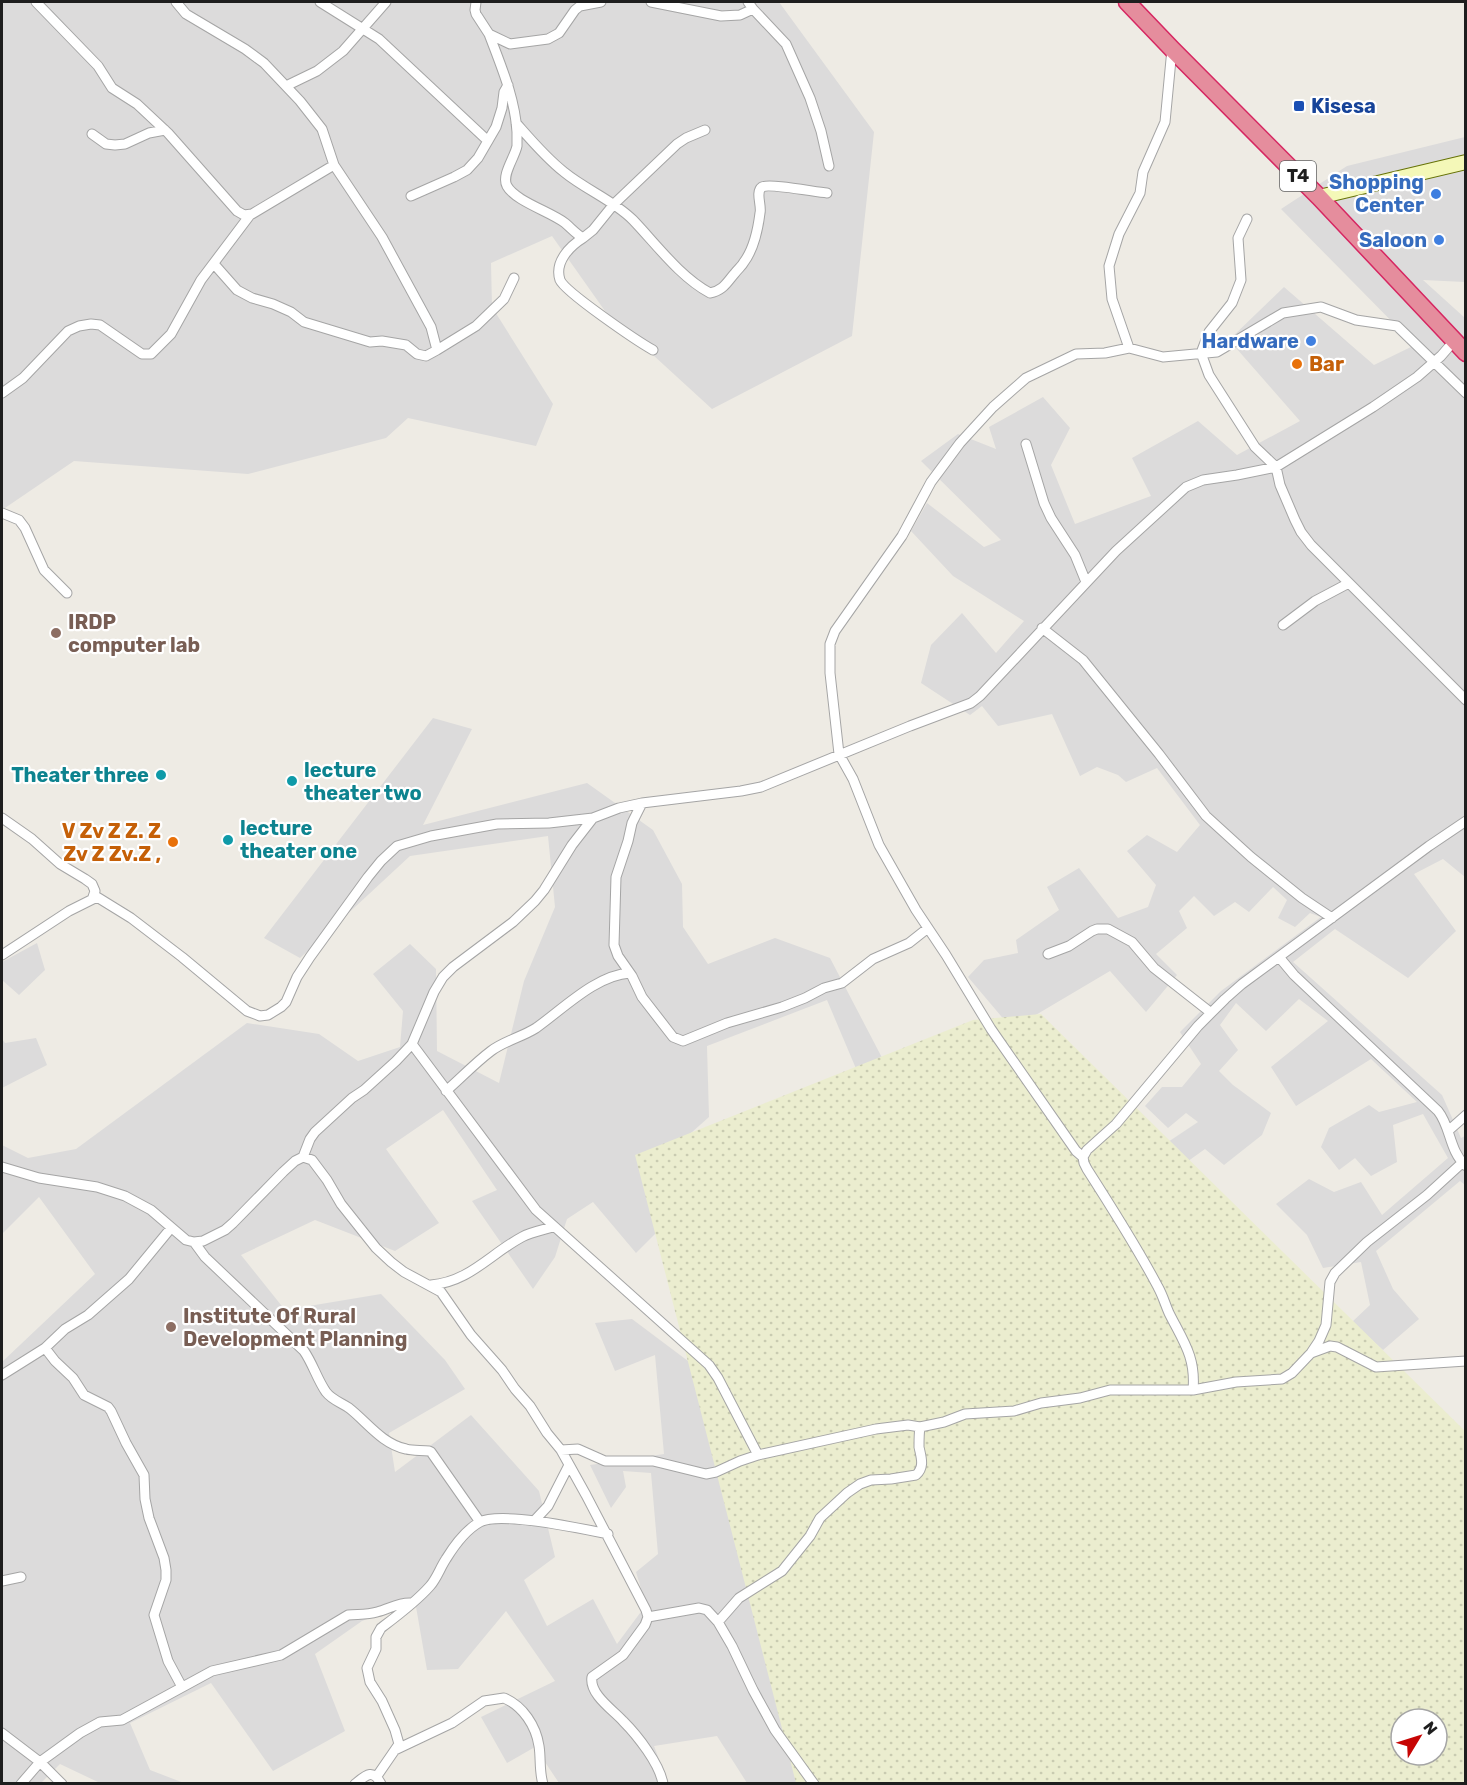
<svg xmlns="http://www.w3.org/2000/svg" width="1467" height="1785" font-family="Rubik,sans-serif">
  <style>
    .residential { fill: #dcdbdb }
    .farmland { fill: url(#farmland-dots); fill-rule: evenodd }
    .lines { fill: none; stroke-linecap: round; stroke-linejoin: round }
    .street-casing { stroke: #a5a5a5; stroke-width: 11 }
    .secondary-casing { stroke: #667207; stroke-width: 16 }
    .highway-casing { stroke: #d62762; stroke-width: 19 }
    .street { stroke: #fff; stroke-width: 9 }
    .secondary { stroke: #f4f8b8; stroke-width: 14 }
    .highway { stroke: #e58d9d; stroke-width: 16 }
    .transit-dot { fill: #1a4fb4; stroke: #fff; stroke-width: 2 }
    .shop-dot { fill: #3f7fe0; stroke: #fff; stroke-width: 2 }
    .food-dot { fill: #e8710a; stroke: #fff; stroke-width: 2 }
    .education-dot { fill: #8d6e63; stroke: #fff; stroke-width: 2 }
    .culture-dot { fill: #0f9aa8; stroke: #fff; stroke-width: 2 }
    .labels { text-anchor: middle; stroke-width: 4.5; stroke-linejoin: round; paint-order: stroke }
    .shield { fill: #fff; stroke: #626262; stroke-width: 1.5 }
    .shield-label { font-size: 18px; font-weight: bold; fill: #1e1e1e }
    .transit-label { font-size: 20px; font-weight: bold; fill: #164399; stroke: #fff; text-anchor: start }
    .shop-label { font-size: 20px; font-weight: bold; fill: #366cbe; stroke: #fff; text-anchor: end }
    .food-label { font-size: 20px; font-weight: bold; fill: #c56008; stroke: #fff; text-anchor: start }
    .education-label { font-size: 20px; font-weight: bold; fill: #785e54; stroke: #fff; text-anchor: start }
    .culture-label { font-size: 20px; font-weight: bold; fill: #0d838f; stroke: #fff; text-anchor: start }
  </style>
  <defs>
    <pattern id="farmland-dots" width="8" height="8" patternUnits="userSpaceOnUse" patternTransform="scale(1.5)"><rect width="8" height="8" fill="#ebedcf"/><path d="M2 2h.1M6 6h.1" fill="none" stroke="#c9cbb1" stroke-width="1.8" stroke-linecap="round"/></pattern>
  </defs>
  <rect width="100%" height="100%" fill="#eeebe4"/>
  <path class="residential" d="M2,2H779L874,132L852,336L712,409L605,311L552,236L491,263L492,307L553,404L536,446L408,418L386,438L248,474L74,461L2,510Z
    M1465,137V282L1423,280L1465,318V877L1443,859L1414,874L1456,931L1408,978L1335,929L1293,962L1442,1095L1461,1138L1465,1136V1185L1460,1181L1376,1251L1393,1289L1419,1319L1383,1350L1352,1322L1370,1305L1361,1262L1323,1268L1307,1235L1276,1204L1309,1179L1334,1192L1361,1182L1382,1215L1448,1158L1423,1114L1393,1125L1397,1162L1371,1176L1355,1158L1339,1170L1321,1147L1329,1128L1369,1105L1379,1112L1417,1102L1371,1059L1296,1106L1271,1067L1328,1021L1299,999L1266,1031L1236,1003L1220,1025L1238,1050L1219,1071L1233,1085L1271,1113L1262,1135L1224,1165L1205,1149L1184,1164L1168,1142L1198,1122L1186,1113L1168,1128L1145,1106L1162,1087H1182L1201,1064L1180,1032L1221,991L1321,917L1310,913L1295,927L1278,918L1287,900L1273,887L1249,912L1235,902L1214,916L1194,896L1179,911L1187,928L1156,954L1177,975L1146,1012L1110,971L1012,1029L968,977L984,960L1018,953L1016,940L1059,910L1047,887L1079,868L1118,918L1148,907L1156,885L1127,851L1147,835L1177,852L1200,825L1157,768L1126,782L1118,775L1097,767L1080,776L1052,714L998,726L982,706L970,715L921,683L931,645L962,613L996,653L1024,621L953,576L911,531L927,503L984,547L1001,540L921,461L958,434L996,449L989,427L1043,397L1070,428L1051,465L1075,524L1151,496L1132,458L1198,421L1237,455L1300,421L1229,340L1284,287L1374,365L1415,345L1281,209L1347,166Z
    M433,718L472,729L423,825L587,783L653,830L682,884L683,927L708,964L775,938L830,958L926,1142L890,1149L827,1000L707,1046L709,1117L655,1165L664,1225L636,1253L593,1202L567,1219L555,1257L533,1289L472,1201L497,1190L443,1110L386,1149L439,1223L395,1251L315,1220L241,1255L285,1310L381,1294L445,1360L465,1389L389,1433L395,1472L471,1415L539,1491L555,1557L524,1580L547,1626L593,1599L617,1644L646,1605L636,1572L658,1554L651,1473L623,1471L626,1487L611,1508L590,1465L664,1454L655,1355L615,1371L595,1323L632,1319L700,1370L888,1783H747L717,1736L654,1746L668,1783H559L535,1747L507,1763L481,1717L555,1681L506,1611L458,1669L427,1670L415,1601L362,1621L315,1654L345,1731L273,1771L211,1683L130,1723L150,1770L184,1783H100L60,1764L41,1783H2V1362L95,1274L39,1197L2,1234V1145L28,1158L76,1149L247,1023L319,1034L358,1061L400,1047L403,1011L373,974L410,944L436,969L437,1051L499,1083L524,981L555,907L548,836L410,856L300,958L264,938Z
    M37,943L45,970L19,995L2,980V962Z
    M36,1038L47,1065L2,1088V1039L5,1043Z"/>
  <path class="farmland" d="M1041,1014L1465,1431V1783H796L635,1155L973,1020ZM1401,1719H1437V1755H1401Z"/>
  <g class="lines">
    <g class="street-casing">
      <path id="street" d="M36,2L98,66L112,88L137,104L168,133L237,211L244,215L252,214L334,165
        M176,2L186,14L245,49L264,63L300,101L322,129L334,165L382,237L431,327L437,350L426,356L417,354L406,345L382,341L370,342L304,322L291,312L273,304L252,298L237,290L214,264
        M320,2L379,39L488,141
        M476,2L475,10L476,14L489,34L510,44L548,39L559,33L575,10L580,6L601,2
        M651,2L721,16L740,15L753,9
        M748,2L753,9L786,44L810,98L821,131L829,166
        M489,34C501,66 515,98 517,132C517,136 517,142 517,146C515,157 501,175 507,186C515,201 551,212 565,223C571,228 576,234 583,238L593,230L614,204L677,144L686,138L705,130
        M286,86L317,71L343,51L386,2
        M516,123C531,140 546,158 564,172C586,190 613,200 633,220C656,244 680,277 710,293C723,291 727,282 735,273C738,269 742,266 744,262C753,250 758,229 760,213C762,206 755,192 762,187C769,183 815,192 827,193
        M92,134L106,144L115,145L125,144L149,133L165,130
        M411,196L454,177L467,170L478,158L496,127L502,108L504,92L508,85
        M1247,219L1238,238L1241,280L1232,303L1209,332L1201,353L1209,375L1255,447L1276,467L1280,485L1295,520L1301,532L1311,545L1466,700
        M583,238C570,246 554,262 560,280C565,292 637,341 653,350
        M1129,348L1112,299L1109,266L1119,234L1140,193L1143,172L1165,122L1172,49
        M437,350L476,326L504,299L514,278
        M2,393L23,378L68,331L79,326L91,324L100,325L142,354H151L171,334L201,280L250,215
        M1026,444L1044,503L1051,518L1075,555L1086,582
        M2,513L19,520L25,528L44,570L67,593
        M1283,625L1315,601L1349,583
        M1042,628L1083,660L1159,754L1206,816L1251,857L1302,898L1332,918
        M642,803L632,823L628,841L616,877L614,945L618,956L632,976L642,997L673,1037L683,1041L727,1023L782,1007L805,998L824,988L842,983L873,959L909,943L928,928
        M2,818L32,839L60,864L85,879L92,884L95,891L93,897
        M1048,954L1069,946L1092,931L1097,929H1108L1132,942L1154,968L1210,1012
        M2,955L69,911L97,897L131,918L182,957L247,1011L260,1016L268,1015L281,1007L286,1002L297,977L310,957L368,877L381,861L397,846L431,836L497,824L549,823L593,818L619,808L642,803L741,791L761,787L910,726L971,703L980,696L1116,551L1186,487L1203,480L1237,475L1276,467L1373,407L1417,377L1441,356L1454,341
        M1279,957L1294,975L1438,1111C1451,1127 1449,1151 1466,1166
        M412,1044L536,1210L709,1365L718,1378L758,1455
        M446,1091C461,1078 475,1063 491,1051C504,1041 522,1037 536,1028C563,1009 596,975 630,973
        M1448,1131L1466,1115
        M303,1157L310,1139L315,1132L352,1098L364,1090L396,1061L412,1044L434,992L443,977L453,967L513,922L535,901L544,890L572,845L593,818
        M1083,1157L1076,1151L991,1029L946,955L916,910L879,845L853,779L839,754L830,673V644L835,631L902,536L931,482L960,443L993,407L1026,378L1076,354L1105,353L1129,348L1163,357L1217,352L1283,313L1321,307L1356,320L1397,326L1466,393
        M2,1167L39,1178L97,1187L125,1196L151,1210L186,1240L194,1242L203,1241L225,1230L233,1223L283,1172L295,1161L303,1157L312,1160L327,1180L341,1204L376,1248L391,1262L404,1272L441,1292L471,1335L502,1370L515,1389L530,1406L547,1433L561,1450L586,1495L646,1610L648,1617L645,1625L623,1655L592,1677C589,1694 613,1710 623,1721C637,1735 660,1764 663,1784
        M194,1242L205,1257L304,1351C313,1364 317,1379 326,1392C332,1400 342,1403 349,1408C367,1422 382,1444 406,1449C413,1451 421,1450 429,1451L431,1452L480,1522
        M431,1285C469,1282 490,1254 522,1237C531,1232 543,1230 553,1227
        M45,1348L55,1361L73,1378L84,1395L108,1407L111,1411L126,1443L144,1475L145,1499L149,1518L164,1558L166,1570V1580L154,1615L168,1661L182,1687
        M1311,1353L1330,1346L1337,1347L1376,1367L1466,1361
        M2,1375L45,1348L65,1329L88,1315L129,1279L171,1228
        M1193,1390C1196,1357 1183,1341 1169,1313C1165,1304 1163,1296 1158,1287C1137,1247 1112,1208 1087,1169L1084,1163L1083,1157L1087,1150L1116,1124L1198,1026L1225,999L1242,984L1429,846L1466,821
        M561,1450L578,1449L605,1461H653L706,1474L716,1472L740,1461L758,1455L876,1429L908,1425L920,1427L944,1422L965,1414L1014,1411L1041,1403L1080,1398L1110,1390H1193L1236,1382L1282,1379L1292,1373L1311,1353L1319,1341L1326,1325L1330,1282L1335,1273L1367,1242L1427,1195L1462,1163
        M534,1521L548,1506L569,1465
        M2,1581L21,1577
        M648,1617L699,1608L707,1610L718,1622L732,1646L753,1690L775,1730L814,1784
        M718,1622L739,1598L782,1571L810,1536L820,1518L847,1493L860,1484L871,1480L891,1479L916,1475C925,1467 921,1457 919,1447C919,1440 919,1433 920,1427
        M2,1733L40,1762L62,1784
        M395,1750L452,1723L484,1701L504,1698C523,1706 536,1726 539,1746C541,1758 539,1771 543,1784
        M377,1776L399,1744L395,1730L382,1701L370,1682L367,1668L376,1649V1637L381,1628C397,1616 416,1602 430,1586C437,1578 440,1568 446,1559C454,1546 467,1529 480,1522C501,1511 583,1529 608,1534
        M21,1784L40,1762L80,1733L100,1722L122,1720L212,1671L281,1655L348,1615C358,1614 367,1615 377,1612C389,1609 399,1602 411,1603
        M355,1784C366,1775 373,1768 381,1784"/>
    </g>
    <g class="secondary-casing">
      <path id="secondary" d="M1319,197L1466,162"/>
    </g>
    <g class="highway-casing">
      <path id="highway" d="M1127,2L1172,49L1319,197L1466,353"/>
    </g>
    <use href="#street" class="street"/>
    <use href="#secondary" class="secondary"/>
    <use href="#highway" class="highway"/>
  </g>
  <rect class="transit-dot" x="1293" y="100" width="12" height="12" rx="3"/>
  <g class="shop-dot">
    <circle cx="1436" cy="194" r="6"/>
    <circle cx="1439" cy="240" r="6"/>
    <circle cx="1311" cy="341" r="6"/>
  </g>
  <g class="food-dot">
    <circle cx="1297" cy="364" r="6"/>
    <circle cx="173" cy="842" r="6"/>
  </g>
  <g class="education-dot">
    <circle cx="56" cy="633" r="6"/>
    <circle cx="171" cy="1327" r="6"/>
  </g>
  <g class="culture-dot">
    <circle cx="161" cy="775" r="6"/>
    <circle cx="292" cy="781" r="6"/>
    <circle cx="228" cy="840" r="6"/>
  </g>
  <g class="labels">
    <rect class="shield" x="1280" y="161" width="36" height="30" rx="4.5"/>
    <g class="shield-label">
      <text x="1298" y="182">T4</text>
    </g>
    <g class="transit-label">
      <text x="1311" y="113">Kisesa</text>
    </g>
    <g class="shop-label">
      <text x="1424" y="189">Shopping<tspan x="1424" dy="23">Center</tspan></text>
      <text x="1427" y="247">Saloon</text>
      <text x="1299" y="348">Hardware</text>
    </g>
    <g class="food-label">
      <text x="1309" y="371">Bar</text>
      <text x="161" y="838" text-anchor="end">V Zv Z Z. Z<tspan x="161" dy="23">Zv Z Zv.Z ,</tspan></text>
    </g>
    <g class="education-label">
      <text x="68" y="629">IRDP<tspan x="68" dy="23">computer lab</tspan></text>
      <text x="183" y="1323">Institute Of Rural<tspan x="183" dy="23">Development Planning</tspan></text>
    </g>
    <g class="culture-label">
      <text x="304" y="777">lecture<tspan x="304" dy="23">theater two</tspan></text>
      <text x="149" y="782" text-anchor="end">Theater three</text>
      <text x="240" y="835">lecture<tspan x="240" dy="23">theater one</tspan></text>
    </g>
  </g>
  <rect width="1467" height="1785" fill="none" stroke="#1e1e1e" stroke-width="6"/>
  <g transform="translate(1419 1737) rotate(52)"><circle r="28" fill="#ffffff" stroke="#a5a5a5" stroke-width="1.5"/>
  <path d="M0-4.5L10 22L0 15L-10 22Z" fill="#c70504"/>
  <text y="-9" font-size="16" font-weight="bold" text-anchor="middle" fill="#1e1e1e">N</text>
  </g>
</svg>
